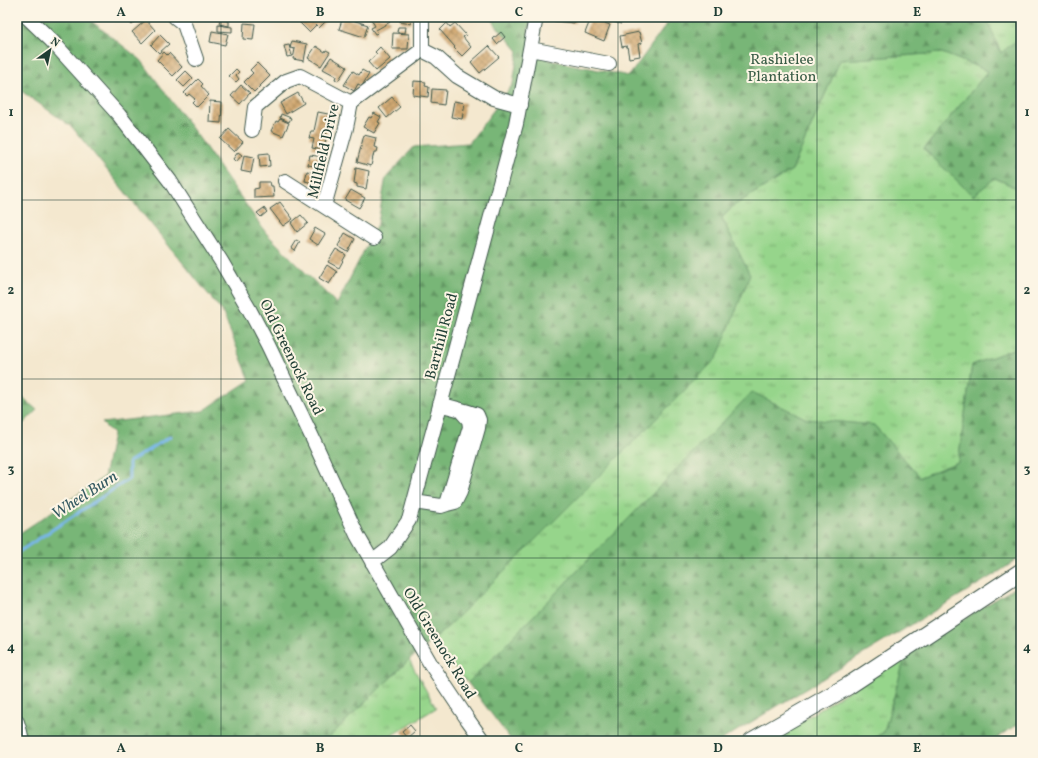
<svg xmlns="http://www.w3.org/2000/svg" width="1038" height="758" font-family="Vollkorn,serif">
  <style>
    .grass { fill: url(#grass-tufts); stroke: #5a8960 }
    .forest { fill: url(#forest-firs); stroke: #4c7a56 }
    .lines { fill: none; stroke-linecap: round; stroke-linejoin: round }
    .stream { stroke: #78b6eb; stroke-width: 3 }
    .building { fill: url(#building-cross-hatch) }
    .minor-casing { stroke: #3f574b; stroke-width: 16 }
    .major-casing { stroke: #3f574b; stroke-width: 19 }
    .minor { stroke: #fff; stroke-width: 14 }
    .major { stroke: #fff; stroke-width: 17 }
    .grid { fill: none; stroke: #1f3d34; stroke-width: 1; stroke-opacity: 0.55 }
    .labels { text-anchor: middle; stroke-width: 4; stroke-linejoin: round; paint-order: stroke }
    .park-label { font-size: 15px; fill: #375b45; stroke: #fcf5e5 }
    .street-label { font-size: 15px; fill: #1f3d34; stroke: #fcf5e5 }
    .water-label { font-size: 16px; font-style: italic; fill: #355b62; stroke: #fcf5e5 }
    .neatline { fill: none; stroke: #1f3d34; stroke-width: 1.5 }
    .grid-label { font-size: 13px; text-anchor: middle; font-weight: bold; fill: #1f3d34 }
  </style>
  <defs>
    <pattern id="grass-tufts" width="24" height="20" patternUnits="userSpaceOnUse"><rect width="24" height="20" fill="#96d58b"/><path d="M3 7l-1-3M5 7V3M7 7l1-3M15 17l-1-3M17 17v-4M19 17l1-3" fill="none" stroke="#7aae72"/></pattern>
    <pattern id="forest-firs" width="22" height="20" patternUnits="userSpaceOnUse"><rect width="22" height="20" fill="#78b677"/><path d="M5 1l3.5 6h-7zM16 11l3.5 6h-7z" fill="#629562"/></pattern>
    <pattern id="building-cross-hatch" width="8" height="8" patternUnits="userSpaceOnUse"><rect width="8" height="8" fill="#d1a972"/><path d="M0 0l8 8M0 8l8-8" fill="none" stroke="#a98b5e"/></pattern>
  </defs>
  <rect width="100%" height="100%" fill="#fcf5e5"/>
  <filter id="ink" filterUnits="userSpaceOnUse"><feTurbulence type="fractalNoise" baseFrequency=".025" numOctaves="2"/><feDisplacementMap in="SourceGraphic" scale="8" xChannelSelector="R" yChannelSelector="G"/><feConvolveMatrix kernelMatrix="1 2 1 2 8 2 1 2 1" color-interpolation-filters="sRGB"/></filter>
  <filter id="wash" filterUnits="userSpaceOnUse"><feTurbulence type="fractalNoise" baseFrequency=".012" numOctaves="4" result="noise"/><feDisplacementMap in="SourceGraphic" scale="16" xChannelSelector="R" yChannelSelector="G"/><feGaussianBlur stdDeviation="0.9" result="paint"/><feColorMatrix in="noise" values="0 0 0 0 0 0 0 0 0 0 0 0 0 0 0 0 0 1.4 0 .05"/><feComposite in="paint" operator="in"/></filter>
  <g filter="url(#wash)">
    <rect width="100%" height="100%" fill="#f4e8cf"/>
    <path class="grass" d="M986,17H1021V38H1019L1001,54Z
      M942,53L988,71L924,149L995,178L1021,190V346L972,365L958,462L920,477L874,425L807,419L752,393L468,683L432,641L453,622L749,275L722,218L733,206L792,170L840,60Z
      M906,654L884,732L870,741H780L778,736Z
      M409,660L436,708L384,740V741H325Z"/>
    <path class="forest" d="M17,17H86L141,60L199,138L266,233L337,304L378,223L385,182L386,178L414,147L469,143L513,84L518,51L489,17H531L528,33L549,60L629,76L669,21L670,17H986L1001,53L1019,38H1021V190L995,178L973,196L924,149L988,71L942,53L840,60L792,170L733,206L722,218L750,275L717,358L453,622L412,658L409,660L325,741H17V535L104,477L113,434L102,423L203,411L250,380L222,311L72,127L17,88Z
      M1021,346V557L1000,571L720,741H512L468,683L752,392L807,419L874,425L920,477L958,462L972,365Z
      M17,393L37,410L17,430Z
      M1021,584V722L993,741H870L884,732L906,654Z"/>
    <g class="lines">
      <path class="stream" d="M17,553L129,479V462L171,436"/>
    </g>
    <g id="blocks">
      <path class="building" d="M124,17H140L132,25Z
        M305,17H334L331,19L330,17L319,28L316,25L309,32L300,23Z
        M343,17L368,25L364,37L339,29Z
        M374,17H387L390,22L376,30L378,33L375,34L371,28L375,26L371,19Z
        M401,17H412L411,24L400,22Z
        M554,17H576L575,23L554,21Z
        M616,17L623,18L621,24L614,22Z
        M591,18L610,25L604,41L585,33Z
        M220,19L229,21V26L219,24Z
        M146,20L155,30L142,43L132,32Z
        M244,23L255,24L253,40L243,39Z
        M447,23L450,27L455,23L466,35L463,37L471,47L462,56L454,48L455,47L440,30Z
        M218,25L232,27V32L218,31Z
        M398,27H406L405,33L397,32Z
        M212,31L228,34L225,45L210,42Z
        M501,32L505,37L497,44L493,39Z
        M639,32L642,43L638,44L640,56L629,58L627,46L622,47L620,36Z
        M393,33L409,34L408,49H392Z
        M160,35L169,44L159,53L151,45Z
        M292,41L307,44L304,61L293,59L295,49L290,48Z
        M289,45L292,56L287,57L284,46Z
        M316,46L325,52L326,50L330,52L321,66L308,58Z
        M489,46L499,57L480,73L471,62Z
        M380,47L390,59L376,71L368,62L377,54L375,52Z
        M164,52L167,55L169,53L182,67L173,76L157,60Z
        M331,57L347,67L338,81L335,79L336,76L323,69Z
        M257,63L270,76L254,92L244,82L253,73L250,70Z
        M236,69L239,72L236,75L239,79L236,82L229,76Z
        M362,70L369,74L362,86L358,84L354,91L344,85L353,71L359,75Z
        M186,71L193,78L184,87L177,80Z
        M198,79L203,84L201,86L209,95L197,107L192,102L195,99L189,94L187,96L184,93Z
        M414,81L426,82L425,86L429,87L428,97L413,95Z
        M241,85L250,93L240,104L231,96Z
        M432,89L446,90L444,105L431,103Z
        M298,93L304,103L286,114L280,103Z
        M392,97L400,107L387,118L379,108Z
        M210,101L222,102L221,123L209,122Z
        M454,101L465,103L462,119L451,117Z
        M318,112L333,115L331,126L328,125L324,150L312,148L314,139L309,138L311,131H314Z
        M374,113L381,117L378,122L380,123L374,133L363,127L369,117L371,118Z
        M281,114L291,118L289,122L280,118Z
        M280,119L289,123L283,136L271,131L276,121L278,122Z
        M229,129L243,142L234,152L220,139Z
        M364,135L376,138L374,147L378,148L377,152H374L371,166L357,162Z
        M238,152L242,155L236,162L233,159Z
        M269,153L270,166L260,167L259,154Z
        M244,155L254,157L251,173L241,171Z
        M310,155L323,157L321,167L308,165Z
        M356,168L369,171L366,189L357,187V184L354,183Z
        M307,171L323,174L320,185L305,181Z
        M259,182H270L271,186H273L274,197L254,198V189L259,188Z
        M351,190L365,198L359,208L345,200Z
        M280,202L293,219L283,226L270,209Z
        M264,208L267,212L261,217L257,213Z
        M301,215L308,223L297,232L291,223Z
        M315,228L325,234L318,245L309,239Z
        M345,233L355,239L348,252L338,246Z
        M296,240L300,242L295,251L291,248Z
        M336,249L346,255L339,268L328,262Z
        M327,265L337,272L329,284L319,278Z
        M410,725L415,731L407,738L402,732Z"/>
    </g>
  </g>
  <g filter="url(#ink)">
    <use href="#blocks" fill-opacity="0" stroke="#3f574b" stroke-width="1"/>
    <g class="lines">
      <g class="minor-casing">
        <path id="minor" d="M27,17L52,41L119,115L170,181L221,261L249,309L268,345L312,437L357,535L430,663L468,720L483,741
          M175,17L184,24L196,59
          M530,49L609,64
          M422,50L436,57L457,76L494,98L520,105
          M422,50V17
          M252,130L255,107L286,81L300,76L351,103
          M285,181L324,206
          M374,238L324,206L346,128L351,103L422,50
          M440,404C452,408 465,410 477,415L479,420L478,428L460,492L455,502L447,504L470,427L469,420L461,411
          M414,502L441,506L447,504
          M372,562L390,548L409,520L516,124L536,17
          M17,722L20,732L22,741"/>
      </g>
      <g class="major-casing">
        <path id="major" d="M752,741L848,686L1021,572"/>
      </g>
      <use href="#minor" class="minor"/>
      <use href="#major" class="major"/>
    </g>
  </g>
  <path class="grid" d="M221,17V741M420,17V741M618,17V741M817,17V741M17,200H1021M17,379H1021M17,558H1021"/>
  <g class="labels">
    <g class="park-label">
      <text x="782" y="64">Rashielee<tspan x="782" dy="17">Plantation</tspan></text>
    </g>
    <g class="street-label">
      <text transform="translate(323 151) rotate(-77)" y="5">Millfield Drive</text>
      <text transform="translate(441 336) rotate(-75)" y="5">Barrhill Road</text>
      <text transform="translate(292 357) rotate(64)" y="5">Old Greenock Road</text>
      <text transform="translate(440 643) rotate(59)" y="5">Old Greenock Road</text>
    </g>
    <g class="water-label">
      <text transform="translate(84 494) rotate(-33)" y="6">Wheel Burn</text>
    </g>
  </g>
  <rect width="1038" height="758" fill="none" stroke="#fcf5e5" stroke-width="44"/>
  <g transform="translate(50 50) rotate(33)" stroke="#fcf5e5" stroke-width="3" paint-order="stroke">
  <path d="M0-3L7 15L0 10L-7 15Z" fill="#1f3d34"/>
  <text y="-6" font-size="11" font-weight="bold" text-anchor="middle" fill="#1f3d34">N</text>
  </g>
  <rect x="22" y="22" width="994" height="714" class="neatline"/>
  <g class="grid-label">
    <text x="121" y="16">A</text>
    <text x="320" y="16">B</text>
    <text x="519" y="16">C</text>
    <text x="718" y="16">D</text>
    <text x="917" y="16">E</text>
    <text x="11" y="116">1</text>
    <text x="1027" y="116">1</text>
    <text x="11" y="294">2</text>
    <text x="1027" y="294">2</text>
    <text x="11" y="473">3</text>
    <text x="1027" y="473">3</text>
    <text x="11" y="651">4</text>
    <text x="1027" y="651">4</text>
    <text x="121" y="752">A</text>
    <text x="320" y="752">B</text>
    <text x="519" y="752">C</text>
    <text x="718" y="752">D</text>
    <text x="917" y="752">E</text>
  </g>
</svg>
